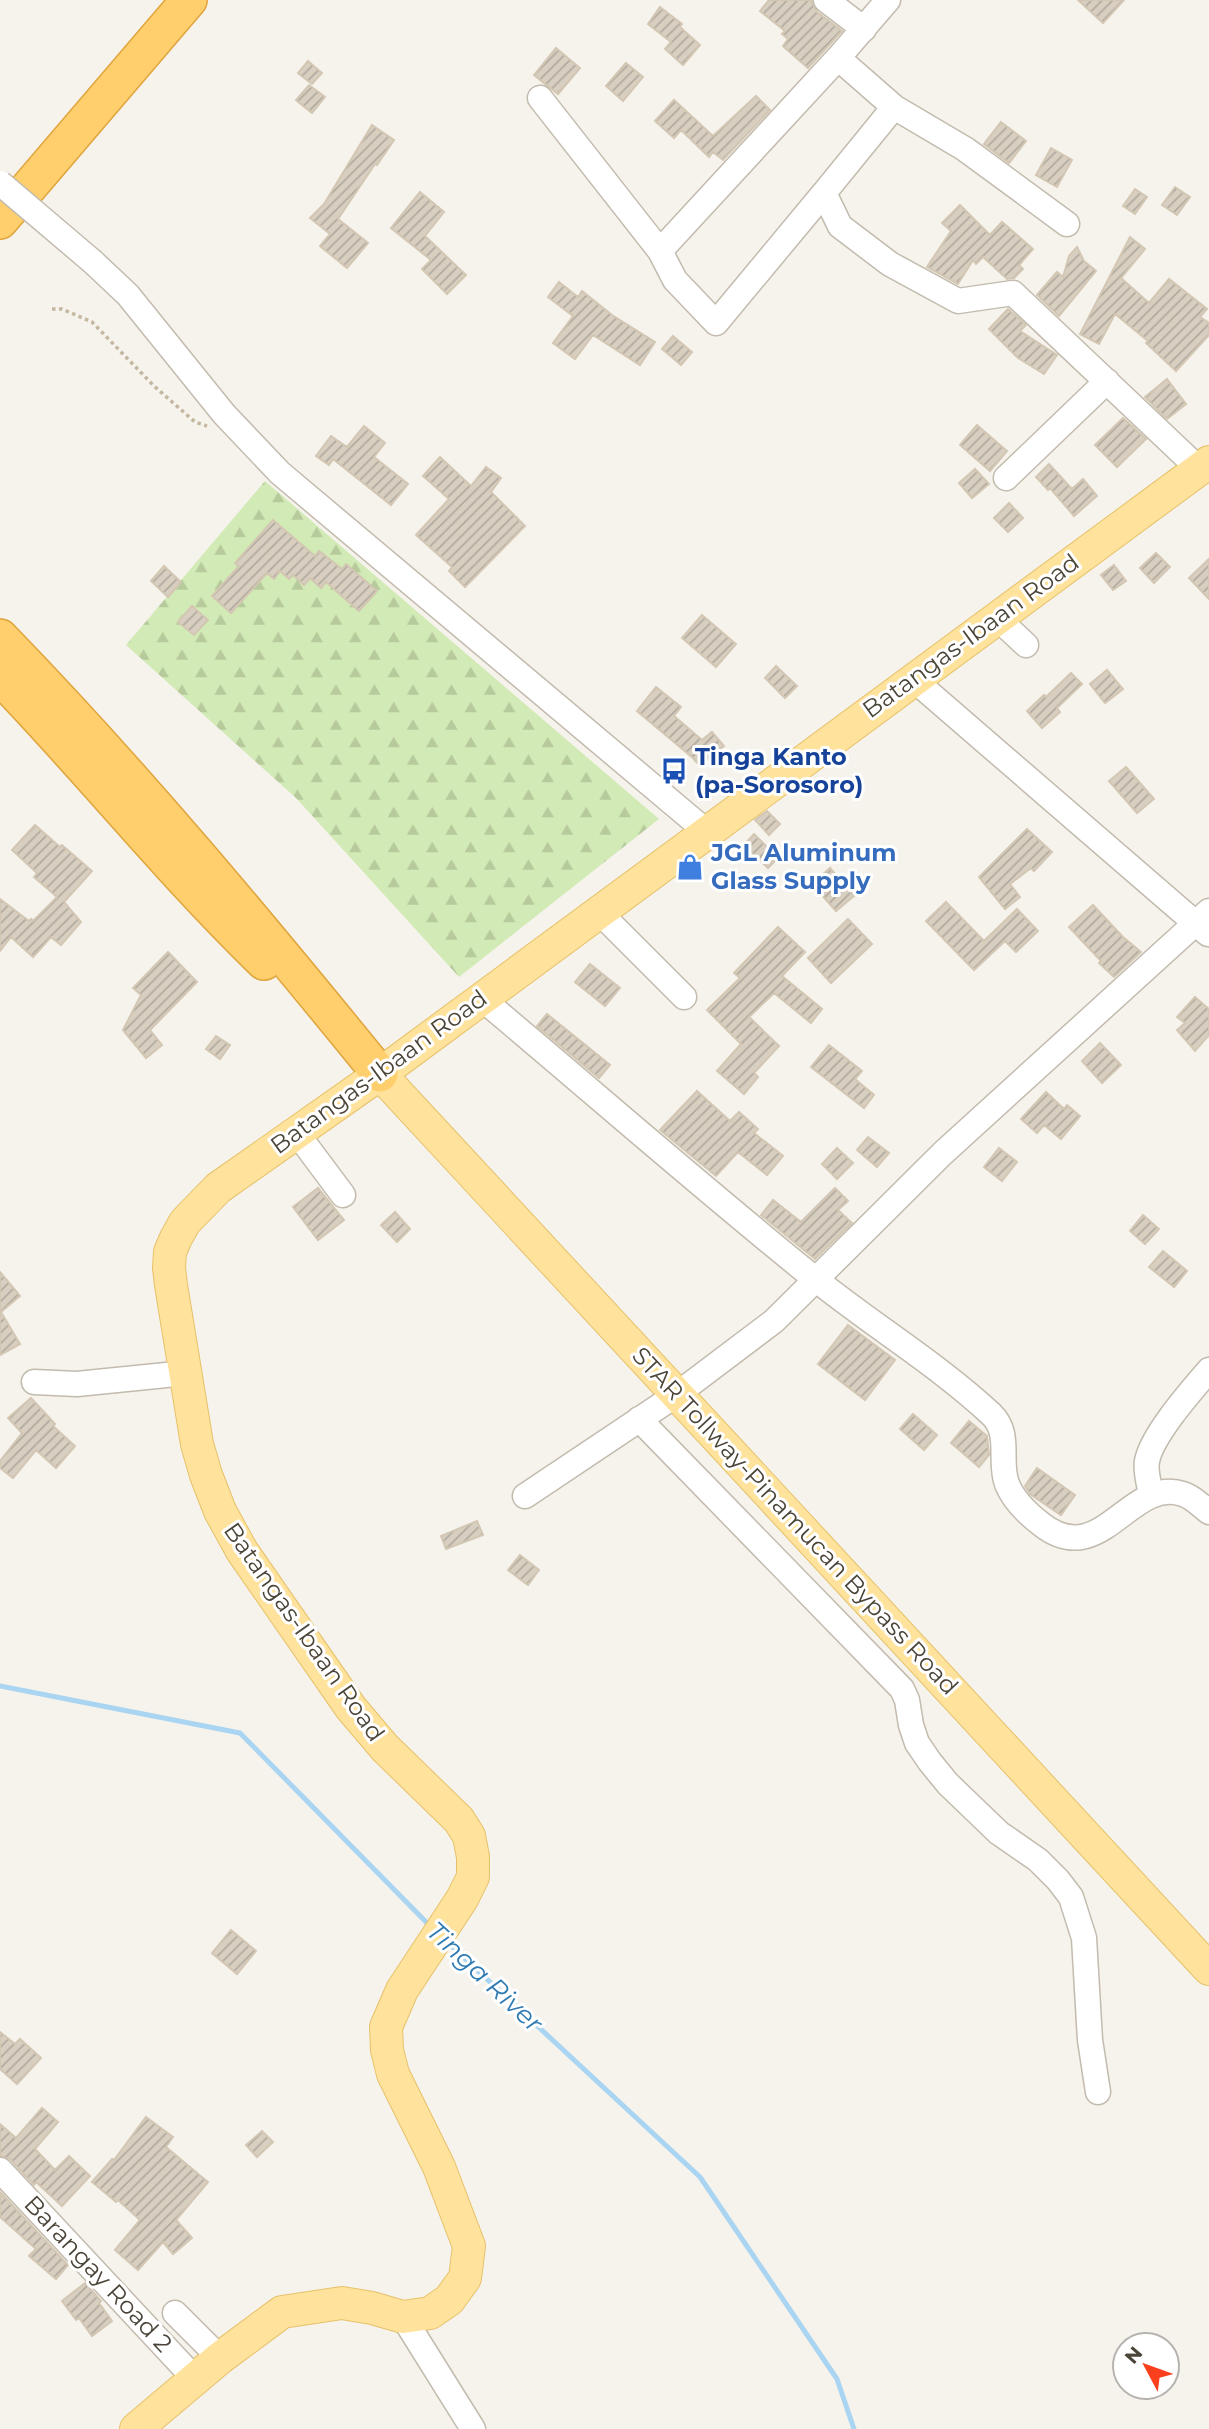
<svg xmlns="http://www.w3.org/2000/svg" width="1209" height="2429" font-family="Montserrat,sans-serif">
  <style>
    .forest { fill: url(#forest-firs) }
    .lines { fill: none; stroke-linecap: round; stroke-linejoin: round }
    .stream { stroke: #a9d4f2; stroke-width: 5 }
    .building { fill: url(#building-hatch); stroke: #d3c7b4; stroke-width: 2 }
    .minor-casing { stroke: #c2bbae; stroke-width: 27 }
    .major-casing { stroke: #e6c16a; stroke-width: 34 }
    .highway-casing { stroke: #e0a43c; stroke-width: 38 }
    .path { stroke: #c4b79f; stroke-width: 3.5; stroke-dasharray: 3.5 3.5; stroke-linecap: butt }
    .minor { stroke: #fff; stroke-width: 24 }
    .major { stroke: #ffe39c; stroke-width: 32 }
    .highway { stroke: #ffcf6e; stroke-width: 35 }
    .minor-bridge-casing { stroke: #c2bbae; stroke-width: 27; stroke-linecap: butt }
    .minor-bridge { stroke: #fff; stroke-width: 24 }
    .labels { text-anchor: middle; stroke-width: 6; stroke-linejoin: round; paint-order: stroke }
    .street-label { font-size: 24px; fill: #4b4439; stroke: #fff }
    .transit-label { font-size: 24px; font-weight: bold; fill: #164399; stroke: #fff; text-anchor: start }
    .shop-label { font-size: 24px; font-weight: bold; fill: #366cbe; stroke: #fff; text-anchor: start }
    .water-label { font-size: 26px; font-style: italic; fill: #2e7ab2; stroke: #fff }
  </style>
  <defs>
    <pattern id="forest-firs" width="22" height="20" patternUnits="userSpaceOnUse" patternTransform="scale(1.75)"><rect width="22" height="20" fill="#d2eab5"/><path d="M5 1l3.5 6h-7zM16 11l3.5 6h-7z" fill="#b6ca9c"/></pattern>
    <pattern id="building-hatch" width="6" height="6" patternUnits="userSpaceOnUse" patternTransform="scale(1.75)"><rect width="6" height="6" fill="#d8cfc1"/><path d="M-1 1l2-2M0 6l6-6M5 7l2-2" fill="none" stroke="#b1aa9e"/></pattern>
  </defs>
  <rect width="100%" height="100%" fill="#f6f3ec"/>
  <path class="forest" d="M265,481L659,819L459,977L296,798L126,645Z"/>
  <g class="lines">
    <path class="stream" d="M0,1686L240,1733L432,1928
      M447,1942L700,2177L837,2379L854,2429"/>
  </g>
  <path class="building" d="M769,0H811L817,12L842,31L808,68L783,46L788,39L782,34L785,31L760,11Z
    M1078,0H1124L1103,23Z
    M660,7L682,24L680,27L700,45L683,65L665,49L671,42L648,24Z
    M556,48L580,68L558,94L534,75Z
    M308,61L322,73L312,84L298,73Z
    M626,63L643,77L623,101L606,86Z
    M309,85L325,97L312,113L296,100Z
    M756,96L770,110L723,160L713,152L709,157L681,130L674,138L655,121L674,100L713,136Z
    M1001,122L1026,141L1009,163L984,144Z
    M372,125L394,140L377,165L375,164L338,219L368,243L347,268L320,246L330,234L310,218L324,204Z
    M1051,148L1072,160L1057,187L1036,175Z
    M1175,187L1190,197L1177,215L1162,205Z
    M1135,189L1147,197L1135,214L1123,206Z
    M420,192L444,212L425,236L466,275L447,294L422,269L431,260L391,228Z
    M960,205L990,235L1002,222L1033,249L1019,265L1023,269L1014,278L1007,279L983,257L976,264L973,260L958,284L927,267L951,231L942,223Z
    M1130,237L1145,249L1121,278L1149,303L1169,279L1207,309L1200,317L1209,323V335L1176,371L1146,343L1148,341L1115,314L1099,344L1080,334Z
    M1077,247L1084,261L1096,271L1059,316L1037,295L1057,272L1063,277L1069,256Z
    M559,282L578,297L582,291L612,315L655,342L640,365L593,335L575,359L553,343L573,316L548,297Z
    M1008,309L1026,325L1020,331L1057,355L1044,374L1018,358L989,329Z
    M673,336L692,352L681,365L662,349Z
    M1167,379L1186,404L1167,419L1145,397Z
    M1123,418L1146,439L1117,467L1095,445Z
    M977,425L1007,451L990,471L960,445Z
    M364,426L385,443L374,457L408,484L391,505L333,459L329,465L316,456L331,436L347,447Z
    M440,457L471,486L486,467L501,478L491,492L525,526L465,587L449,571L452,567L416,535L449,499L423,476Z
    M1049,464L1072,489L1083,479L1097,496L1074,516L1050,488L1048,490L1036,477Z
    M975,469L989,484L972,498L959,483Z
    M1009,503L1023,518L1008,532L994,518Z
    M273,520L315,556L319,551L342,569L346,564L377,591L359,611L326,582L321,588L310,578L304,585L293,575L289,579L280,571L274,579L267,573L231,613L212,596L239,566L235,563Z
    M1156,553L1170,567L1154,583L1140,568Z
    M1209,559V599L1189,578Z
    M1114,565L1126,581L1113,590L1101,575Z
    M164,566L181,582L168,597L151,581Z
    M192,606L208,620L194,635L178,622Z
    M702,615L736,644L716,667L682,638Z
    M776,666L797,686L785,698L765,678Z
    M1107,670L1123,689L1105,703L1090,684Z
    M1071,673L1082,684L1057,708L1060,712L1042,728L1027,711L1044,695L1046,697Z
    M656,687L681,707L674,716L702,740L712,732L724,746L699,765L693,758L637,711Z
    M1126,767L1154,799L1137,813L1109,781Z
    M767,811L780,824L769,835L755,820Z
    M35,825L60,847L62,845L92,871L64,902L81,922L61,945L51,937L33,957L11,937L0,951V899L29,921L31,919L33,921L57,897L34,877L37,873L12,850Z
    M1027,829L1052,852L1034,871L1031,868L1010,884L1020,897L1005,909L979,877Z
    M754,834L778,858L768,868L744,845Z
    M830,868L854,896L836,911L812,884Z
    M946,902L984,941L1017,909L1038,931L1016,952L1005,941L974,970L926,921Z
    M1093,905L1123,937L1141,952L1114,977L1099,963L1101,961L1069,927Z
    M848,919L872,944L831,983L808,958Z
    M778,927L805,952L782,976L822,1009L811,1023L774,993L749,1017L779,1046L754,1073L758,1077L744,1094L717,1071L741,1044L707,1010L740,978L734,973Z
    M168,952L197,982L150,1030L162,1045L146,1058L123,1030L141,995L133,988Z
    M590,964L620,988L605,1006L575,982Z
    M1195,997L1209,1009V1035L1195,1051L1177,1030L1185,1023L1177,1017Z
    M547,1014L610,1065L599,1078L537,1026Z
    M216,1036L230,1045L220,1059L206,1049Z
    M1100,1043L1121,1065L1102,1083L1082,1061Z
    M829,1045L862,1071L855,1079L874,1095L864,1108L811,1067Z
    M697,1091L730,1121L739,1112L758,1129L754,1133L783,1156L767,1175L738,1152L716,1176L660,1130Z
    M1046,1092L1064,1109L1067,1105L1080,1116L1061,1139L1044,1125L1037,1133L1021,1119Z
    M868,1137L889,1153L877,1167L857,1150Z
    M837,1148L853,1163L837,1179L822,1164Z
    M999,1148L1017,1162L1002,1181L984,1167Z
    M318,1188L344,1220L318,1240L293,1207Z
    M835,1188L848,1201L838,1210L852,1223L815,1259L761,1215L773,1200L801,1222Z
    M395,1212L410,1229L397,1242L381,1225Z
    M1143,1215L1159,1229L1145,1244L1130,1231Z
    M1163,1251L1187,1271L1174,1287L1149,1267Z
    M0,1272L20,1296L1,1312L20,1344L0,1355Z
    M848,1325L895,1360L865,1400L818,1364Z
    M31,1398L55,1424L53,1426L75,1446L56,1468L36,1450L13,1478L0,1468V1461L22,1433L8,1418Z
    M913,1414L937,1435L924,1450L900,1429Z
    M969,1421L987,1436L989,1455L979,1467L951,1443Z
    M1037,1468L1075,1495L1061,1515L1030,1494L1025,1486Z
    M477,1521L483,1535L446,1549L441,1536Z
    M520,1555L539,1570L528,1585L508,1570Z
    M231,1930L256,1951L237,1974L212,1953Z
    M0,2032L15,2044L20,2039L41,2058L17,2084L0,2069Z
    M42,2108L58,2122L35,2149L55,2170L69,2156L90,2176L62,2206L36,2182L34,2185L10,2159L0,2156V2124L16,2138Z
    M146,2117L173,2137L166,2147L208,2182L176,2220L192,2238L173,2254L163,2242L138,2270L115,2250L140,2220L118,2200L116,2202L92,2182L112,2159L114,2160Z
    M262,2131L273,2142L257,2157L246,2145Z
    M0,2192L68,2265L56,2279L29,2256L36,2249L0,2217Z
    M85,2283L101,2301L99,2303L112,2321L92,2336L79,2318L76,2320L62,2301Z"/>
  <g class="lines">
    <g class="minor-casing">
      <path id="minor" d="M826,0L864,29
        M540,98L660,251L675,280L716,323L824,193L840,226L890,264L958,301L1013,293L1199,469
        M894,107L965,149L1067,224
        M824,193L894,107L838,58
        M660,251L838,58L888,0
        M93,262L128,295L224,414L280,473L707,832
        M1006,478L1107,381
        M996,617L1026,645
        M913,679L1208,934
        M598,911L684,997
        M481,998C592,1091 701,1187 814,1278C872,1325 936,1363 991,1414C1012,1434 998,1460 1007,1484C1013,1499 1028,1514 1041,1524C1101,1572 1130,1476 1183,1494C1193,1497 1201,1506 1209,1512
        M296,1132L343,1195
        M34,1382L77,1384L186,1373
        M639,1419L902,1689L907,1700L911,1725L917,1743L930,1762L948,1784L999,1833L1038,1860L1058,1880L1071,1897L1084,1938L1090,2040L1098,2092
        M1151,1494C1149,1484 1145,1471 1147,1461C1152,1435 1191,1391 1209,1370
        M525,1496L676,1395L774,1321L943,1153L1209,911
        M0,2170L195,2379
        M175,2313L220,2358
        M403,2317L473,2429"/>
    </g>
    <g class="major-casing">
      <path id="major" d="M380,1074L1209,1969
        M136,2429L220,2358L282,2312L342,2303L372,2308L403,2317L430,2313L449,2300L465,2278L469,2246L439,2167L393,2074L387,2050L386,2027L402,1990L462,1899L473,1877V1857L469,1836L459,1820L385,1748L351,1708L242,1551L220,1511L206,1475L197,1444L171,1285L169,1268L170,1252L176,1238L185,1222L218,1188L380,1074L1209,462"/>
    </g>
    <g class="highway-casing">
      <path id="highway" d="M0,221L189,0
        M0,637C135,776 258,924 380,1074
        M0,677C90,770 171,872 264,962"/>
    </g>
    <path class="path" d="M52,309H62L92,322L154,386L195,422L207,426"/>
    <use href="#minor" class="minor"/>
    <use href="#major" class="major"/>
    <use href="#highway" class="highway"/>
    <g class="minor-bridge-casing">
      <path id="minor-bridge" d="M0,183L93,262"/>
    </g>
    <use href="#minor-bridge" class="minor-bridge"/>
  </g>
  <defs>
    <g id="bus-bare" transform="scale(2.1)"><path d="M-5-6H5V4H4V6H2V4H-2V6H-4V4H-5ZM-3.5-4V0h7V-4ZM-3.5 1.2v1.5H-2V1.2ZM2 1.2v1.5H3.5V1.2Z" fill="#1a4fb4" stroke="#fff" stroke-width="2.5" paint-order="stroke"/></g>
    <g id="shop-bare" transform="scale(2.1)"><path d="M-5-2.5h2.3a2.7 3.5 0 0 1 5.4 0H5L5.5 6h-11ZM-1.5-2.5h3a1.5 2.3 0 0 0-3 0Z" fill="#3f7fe0" stroke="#fff" stroke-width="2.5" paint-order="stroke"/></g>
  </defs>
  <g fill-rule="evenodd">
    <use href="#bus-bare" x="674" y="771"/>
    <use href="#shop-bare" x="690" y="867"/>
  </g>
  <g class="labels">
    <g class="street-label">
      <text transform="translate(971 636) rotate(-36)" y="8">Batangas-Ibaan Road</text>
      <text transform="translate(379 1072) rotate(-36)" y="8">Batangas-Ibaan Road</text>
      <text transform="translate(795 1521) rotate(47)" y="8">STAR Tollway-Pinamucan Bypass Road</text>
      <text transform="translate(304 1632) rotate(55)" y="8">Batangas-Ibaan Road</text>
      <text transform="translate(98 2274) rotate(47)" y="8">Barangay Road 2</text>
    </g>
    <g class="transit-label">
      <text x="695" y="765">Tinga Kanto<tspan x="695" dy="28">(pa-Sorosoro)</tspan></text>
    </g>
    <g class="shop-label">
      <text x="711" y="861">JGL Aluminum<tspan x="711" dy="28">Glass Supply</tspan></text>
    </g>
    <g class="water-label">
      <text transform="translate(485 1977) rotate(43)" y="9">Tinga River</text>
    </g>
  </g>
  <g transform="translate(1146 2366) rotate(311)"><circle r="33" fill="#ffffff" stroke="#b7b4b0" stroke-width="2"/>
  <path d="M0-5L12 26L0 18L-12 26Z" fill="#fc3f1d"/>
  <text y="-10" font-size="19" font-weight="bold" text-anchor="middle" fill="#4b4439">N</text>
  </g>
</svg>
